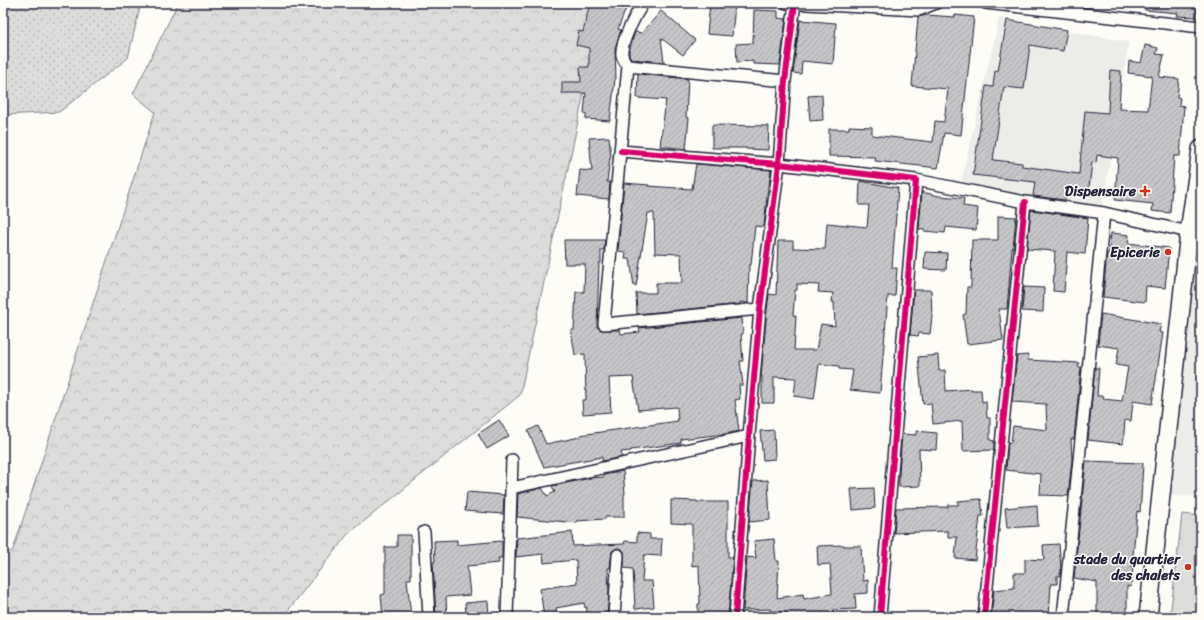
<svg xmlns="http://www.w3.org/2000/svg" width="1204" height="620" font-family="Sriracha,sans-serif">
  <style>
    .built { fill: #ecece9 }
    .grass { fill: url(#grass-dots); stroke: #807f8b }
    .forest { fill: url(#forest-crowns); stroke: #807f8b }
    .park { fill: #dddcdb; stroke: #807f8b }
    .building { fill: url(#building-hatch); stroke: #22223b; fill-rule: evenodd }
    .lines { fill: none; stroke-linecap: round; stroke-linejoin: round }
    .street-casing { stroke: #22223b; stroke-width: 14 }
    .primary-casing { stroke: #22223b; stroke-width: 20 }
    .street { stroke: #fdfcf7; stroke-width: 11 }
    .primary { stroke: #fdfcf7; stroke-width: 17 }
    .cycleway-casing { stroke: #fdfcf7; stroke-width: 8 }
    .cycleway { stroke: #d6006c; stroke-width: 6 }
    .poi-dot { fill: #c8321e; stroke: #fdfcf7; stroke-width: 1.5 }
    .labels { text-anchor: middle; stroke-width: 3; stroke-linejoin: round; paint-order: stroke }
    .poi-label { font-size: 14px; font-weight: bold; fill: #22223b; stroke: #fdfcf7; text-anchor: end }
  </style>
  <defs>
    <pattern id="grass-dots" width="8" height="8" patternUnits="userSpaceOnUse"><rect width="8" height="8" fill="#dddcdb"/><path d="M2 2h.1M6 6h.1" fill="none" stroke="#bdbcbd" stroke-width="1.8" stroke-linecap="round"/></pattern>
    <pattern id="forest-crowns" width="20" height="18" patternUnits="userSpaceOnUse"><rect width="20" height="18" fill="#dddcdb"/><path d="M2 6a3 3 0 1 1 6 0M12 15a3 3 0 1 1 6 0" fill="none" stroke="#bdbcbd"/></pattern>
    <pattern id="building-hatch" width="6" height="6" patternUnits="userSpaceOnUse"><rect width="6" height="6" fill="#c6c6c8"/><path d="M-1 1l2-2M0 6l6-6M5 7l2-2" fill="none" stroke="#aaaaad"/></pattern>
  </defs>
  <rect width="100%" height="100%" fill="#fdfcf7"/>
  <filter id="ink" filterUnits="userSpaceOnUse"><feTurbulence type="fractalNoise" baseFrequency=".025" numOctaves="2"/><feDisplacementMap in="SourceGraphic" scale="8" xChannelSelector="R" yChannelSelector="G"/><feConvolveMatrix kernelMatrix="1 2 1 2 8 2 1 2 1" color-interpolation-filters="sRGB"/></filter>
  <g filter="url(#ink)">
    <path class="built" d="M999,18L1129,42L1102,209L961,183Z
      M1201,207V496H1168Z"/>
    <path class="grass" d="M3,3H141L128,58L59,112L3,115Z"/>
    <path class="forest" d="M178,3H603L520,395L347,535L283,617H3V556L13,550L155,112L133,94Z"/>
    <path class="park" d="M1182,514L1201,516V617H1170Z"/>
    <path class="building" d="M590,3H628L618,29L621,30L615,48L616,79H615L610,121L586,119V113H584L586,93H562V82H581L580,67H589V48L576,45L579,31L583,32Z
      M710,3L735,4L732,36L707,34Z
      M1146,3H1198L1197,17L1177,16L1178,13L1145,10Z
      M754,10L778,11V18L786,19L780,65L753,64V61L737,62L736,44L753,43Z
      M661,11L695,40L683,55L661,38L664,62L632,59L629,55V51L635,32L642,33Z
      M926,15L955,17V15L974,17L961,135L944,133L938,168L875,161L876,157L829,156V129H849V126L872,127V135L933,142L935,121L944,122L948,89L912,86L918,17Z
      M800,20L836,23L833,64L802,61L801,74L793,73Z
      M1007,20L1067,30L1063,51L1030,45L1024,89L1004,87L993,160L1022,163V166L1079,174L1085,111L1108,113L1110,70L1121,71L1119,109L1148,110L1152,76L1128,73L1129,61L1141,63L1145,45L1158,48L1156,54L1164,55L1159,77L1179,79L1177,97L1180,98L1179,105L1184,106L1180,156H1174L1170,213L1152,211L1153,204L1115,200L1118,158L1097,155L1096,163L1092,162L1088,196L1065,193V200L1033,196L1035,182L973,175L986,86L993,87L995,70L998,71Z
      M638,74L688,79L686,117L689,118L686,149L660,146L666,100L637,98Z
      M822,95L823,120L810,121L808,96Z
      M712,125L769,126L768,150L746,149V148H712Z
      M609,137L611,158H610L607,182H610L609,199L577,196L580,170L592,171L589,138Z
      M696,164L771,170L769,186H768L764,227L755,226L751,265H749L748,303L740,302V304L637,314L636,293H656V283H682L681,254L655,253L654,213H648L636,286H634L630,259H625L626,252L618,251L624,183L649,185L648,186L692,189Z
      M860,181L898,188L892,268H897L895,296H888L880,393L850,390L853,370L839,369V366L819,364L814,399L794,396L796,378L774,377V403H762V376H761L767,310L769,294L776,295L778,241H793V248L825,249L827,223L867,227L869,205H859ZM797,284L819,285L818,292L833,293L832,302H834L835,326L821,324L816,350H794L796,316L793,315L795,290H797Z
      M922,192L939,196L964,198L963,206L978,208L976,230L946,227L945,233L924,231V230L919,229Z
      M1031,210L1088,218L1085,254L1067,252L1064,292L1053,291L1055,251L1027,249Z
      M998,216L1016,217L1013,248H1012L1007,309H999L1003,340L967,344L963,315L966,314L967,287H971L972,240H998Z
      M1111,233L1129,235L1128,243L1169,248L1165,288L1146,286L1145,302L1103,297L1107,253H1109Z
      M564,240H605L604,250H601V263H599L597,327L601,330H620L621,334L640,332L639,328L742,318L743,334L741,335L743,361H740L743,385H739L740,399L735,400L739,431L725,434L681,439V443L631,450V451L621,452L622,457L602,461V457L544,467L528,431L538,426L546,444L580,437V435L678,421L677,407L638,410L633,377L609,378L611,412L583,414L582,400H586L585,354L575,355L571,330H574L576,292H584L585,264H565Z
      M925,252L947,253L946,270L924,269Z
      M1024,287L1044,288L1043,312L1022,311Z
      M914,290H931L932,316L930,334L919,333L918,336L910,335Z
      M1101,314L1161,324L1159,332L1163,333L1152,404L1133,401L1131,421L1125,420L1123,444L1088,440L1095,368H1099L1097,396H1104L1103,399L1122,401L1128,367L1116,365L1119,348L1098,345Z
      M938,355L939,371L945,370L946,391L972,389V390H981L982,402L986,401L987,418H990V440L994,441V450L963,451L962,421L933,424L931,403L923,404L918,357Z
      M1028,355V360L1079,363L1078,367H1081L1074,439H1071L1072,460L1068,496L1040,495L1041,474L1006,470L1008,442L1011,443L1013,426L1047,430L1046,404L1012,402L1017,356Z
      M499,420L509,436L487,449L478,434Z
      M774,430L775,459L763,460L760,431Z
      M916,431L937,433L936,450L919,449L920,486L899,487V473L902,434L916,435Z
      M1086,461L1143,463L1141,499L1140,512L1137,511L1132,567H1133L1131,587L1127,586V617H1097V582L1074,578Z
      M623,471L625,494L624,495V517H605V519L577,521V523L517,517L518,494L542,488L547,496L555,492L552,486L591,478L604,477V475Z
      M768,480L770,520L749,522L753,481Z
      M874,488L875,508L853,510L851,489Z
      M467,492L504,495L503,514L465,511Z
      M981,499L983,516H980L975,560L955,558L957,537H948V531L894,533L896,508L948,507V505H958V501Z
      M671,500L697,501V502H728V557H733L728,617H698V604H700L699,565L692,566V524L671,523Z
      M1037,505L1038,526L1007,528L1005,508Z
      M572,532L573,546L624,544L625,541L637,542V533L650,534V539H662L661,556L644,555L642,581H652L654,607L635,609L633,569L624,568V552L622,549L618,548L615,549L612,551L610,568H608L609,593L607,617H586L587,607L585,608L584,603L556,608L557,617H544L540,589L577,583L576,560L544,563L543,554L516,557L517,538Z
      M397,535H411V579H407L411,617H383L381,595L385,594V547H397Z
      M774,539L776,561H779L777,598L803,594L804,599L832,594L830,564L818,565L817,546L844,545V546H861L863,581L868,580V593L855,594L856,609L833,610L834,617H788L787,612L770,611V609L743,610L747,557L756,558L754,541Z
      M457,540V545L502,541V558H498L499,563L467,566L470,595L446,597L447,617H436L433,562H435L434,541Z
      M1059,544L1061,568L1060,576H1057V584H1051L1049,617H991L994,590L1014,588V573H1025V559L1044,560L1043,545Z
      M488,601L489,617H470V614H466L465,603Z"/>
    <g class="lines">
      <g class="street-casing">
        <path id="street" d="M643,3C636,14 620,43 622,55C623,60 626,63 628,66L604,324L760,309
          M787,3L919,10L936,3
          M985,3L1201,27
          M628,66L785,81
          M621,151L779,164L916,180L880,617
          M916,180L1025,202L1104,213L1189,232
          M511,488L749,436
          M424,532L429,617
          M507,617L512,460
          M614,617L618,555
          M735,617L749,436L760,309L779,164L785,81L795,3
          M984,617L1025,202
          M1063,617L1104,213"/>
      </g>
      <g class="primary-casing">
        <path id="primary" d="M1148,617L1189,232L1201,149"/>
      </g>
      <use href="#street" class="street"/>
      <use href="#primary" class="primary"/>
      <g class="cycleway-casing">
        <path id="cycleway" d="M621,151L779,164L916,180L880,617
          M735,617L749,436L760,309L779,164L785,81L795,3
          M984,617L1025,202"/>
      </g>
      <use href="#cycleway" class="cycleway"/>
    </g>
  </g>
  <g class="poi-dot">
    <path d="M1143 185h4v4h4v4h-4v4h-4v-4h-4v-4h4z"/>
    <circle cx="1168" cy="252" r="4"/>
    <circle cx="1188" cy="567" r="4"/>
  </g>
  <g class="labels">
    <g class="poi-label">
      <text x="1136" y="196">Dispensaire</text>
      <text x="1160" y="257">Epicerie</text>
      <text x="1180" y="564">stade du quartier<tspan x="1180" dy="16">des chalets</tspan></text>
    </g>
  </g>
  <rect width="1204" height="620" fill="none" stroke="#fdfcf7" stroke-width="16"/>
  <rect x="8" y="8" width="1188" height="604" fill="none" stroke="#22223b" stroke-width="1.5" filter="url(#ink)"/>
</svg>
